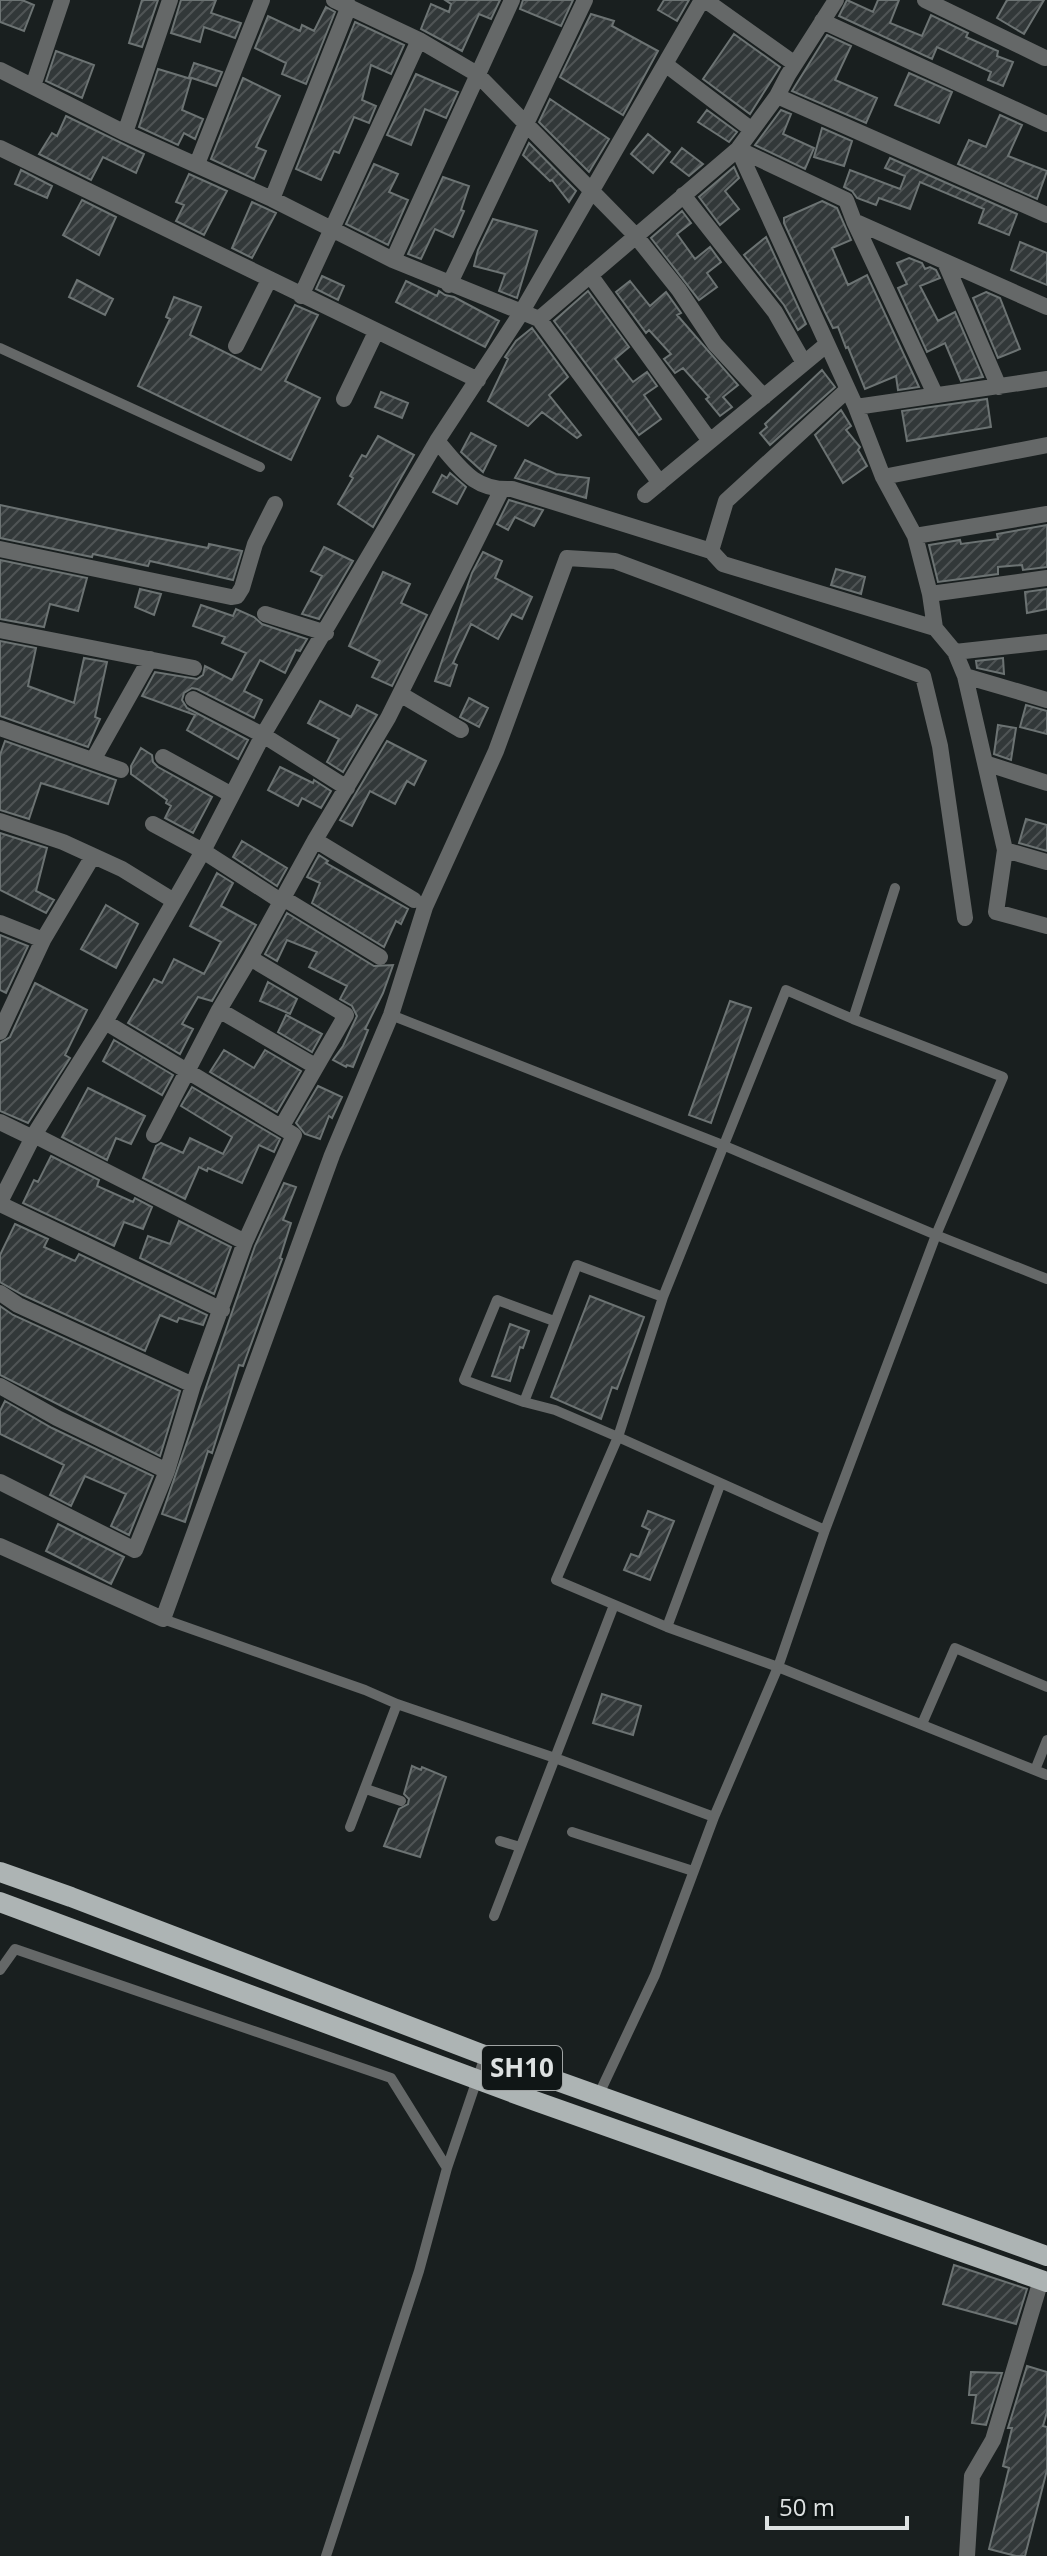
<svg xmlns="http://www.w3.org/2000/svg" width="1047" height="2556" font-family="'Open Sans',sans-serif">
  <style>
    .building { fill: url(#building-hatch); stroke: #6c7373; stroke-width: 2 }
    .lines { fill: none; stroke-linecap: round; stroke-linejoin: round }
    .lane { stroke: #656868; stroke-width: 10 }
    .street { stroke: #656868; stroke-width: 16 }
    .primary { stroke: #adb4b4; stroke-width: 20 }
    .labels { text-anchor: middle; stroke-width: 6; stroke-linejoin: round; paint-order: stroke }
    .shield { fill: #101616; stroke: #a0a4a4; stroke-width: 2 }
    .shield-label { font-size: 26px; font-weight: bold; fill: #dde1e1 }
  </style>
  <defs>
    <pattern id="building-hatch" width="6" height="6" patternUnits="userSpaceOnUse" patternTransform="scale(2)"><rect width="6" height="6" fill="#323839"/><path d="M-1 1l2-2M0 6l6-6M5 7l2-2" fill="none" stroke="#4f5455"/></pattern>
  </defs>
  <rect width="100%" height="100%" fill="#191f1f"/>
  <path class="building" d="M0,0H22L34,5L24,31L0,22Z
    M142,0H158L142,47L129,43Z
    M181,0H216L211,13L241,23L235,38L204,27L200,42L171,33Z
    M445,0H500L491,19L479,14L462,51L421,29L431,4L449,12L451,4Z
    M523,0H573L561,26L520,9Z
    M664,0H689L677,21L658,10Z
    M847,0L873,12L878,0H899L890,23L922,36L931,15L968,33L966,37L998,51L997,56L1013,62L1003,86L988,80L991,72L937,47L932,59L839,16Z
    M1007,0H1044L1024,34L997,18Z
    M326,7L335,12L306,84L282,74L286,63L255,48L268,16L300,31L302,25L314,31Z
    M591,14L614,21L612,26L658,51L623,115L560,77Z
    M355,22L404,45L391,74L371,65L362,100L376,106L369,123L354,117L339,153L334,151L321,180L296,169Z
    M734,34L780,67L750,114L703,79Z
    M827,35L851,46L835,80L877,98L866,123L792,91Z
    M56,51L94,65L82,98L46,81Z
    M194,63L222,72L216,86L189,77Z
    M158,69L191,79L182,110L203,119L195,139L184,133L178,145L139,127Z
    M909,73L952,92L939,123L895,105Z
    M416,74L458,92L446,118L425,109L411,145L387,135Z
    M243,78L280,96L256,147L266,151L254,179L211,159Z
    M550,99L609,139L589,172L539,122Z
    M707,110L737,132L729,142L698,122Z
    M781,110L791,114L783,134L814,148L805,169L755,145Z
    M1000,115L1022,125L1008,156L1047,171L1037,199L958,164L969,140L986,147Z
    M66,116L144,154L136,173L103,157L91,180L39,154L52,133L57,136Z
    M822,128L852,141L844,166L814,157Z
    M648,134L670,152L653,173L631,154Z
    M529,143L576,191L569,202L552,180L550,181L523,155Z
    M682,148L703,164L689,176L671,162Z
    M890,158L1017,214L1009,235L979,223L984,209L920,182L910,209L879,198L876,205L857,198L852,191L844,187L850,170L900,189L905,176L885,168Z
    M374,164L398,174L389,192L408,200L388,245L346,224Z
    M734,167L739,178L725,191L739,209L720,225L699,197Z
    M21,170L52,186L47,198L15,184Z
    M189,174L227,191L204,235L176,221L184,205L176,202Z
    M443,177L469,186L461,210L464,211L453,237L435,229L421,259L408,254Z
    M82,200L116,217L99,255L63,235Z
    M822,201L837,208L851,240L832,248L848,285L867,275L919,387L898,390L896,376L865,389L848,347L846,348L838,327L833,328L825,312L784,223V218Z
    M252,202L276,213L252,258L232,248Z
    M682,211L691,223L677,234L695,259L710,247L721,262L707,273L717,287L699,300L651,238Z
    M493,219L537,231L517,298L499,291L505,274L474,266L478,250Z
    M766,237L806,324L798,330L784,305L744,255Z
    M1020,242L1047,253V285L1011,270Z
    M909,258L922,263L925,269L930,267L936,270L940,278L920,286L938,321L955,312L983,377L961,381L945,343L927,352L898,288L907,284L897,263Z
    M322,276L344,286L338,300L316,289Z
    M77,280L113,299L105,315L69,297Z
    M406,281L437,296L439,291L445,295L454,297L499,321L485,347L396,302Z
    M630,281L650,306L666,292L681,313L677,315L738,385L723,397L732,407L720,416L706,399L709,397L683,368L675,373L664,359L671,354L649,330L646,333L616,292Z
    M588,291L629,347L615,359L633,382L647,372L657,386L644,395L661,419L639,435L554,321Z
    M986,292L1000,298L1020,349L998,358L973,298Z
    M174,297L201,307L190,335L261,370L295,305L318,315L285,381L320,398L291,460L138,386L170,319L166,317Z
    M532,328L568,377L549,395L581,435L577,438L542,412L528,426L488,401L508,359L505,357L516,341Z
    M822,370L835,387L770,445L760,433L767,427L765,424Z
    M381,392L408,403L402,418L375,407Z
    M987,399L991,427L907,441L902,411Z
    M841,410L851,426L846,430L860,447L858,450L867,466L843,483L815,435Z
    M471,433L496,446L483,472L461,452Z
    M378,436L414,455L373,527L338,504L353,478L350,476L362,455L366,457Z
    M525,460L556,474L589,478L586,498L515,478Z
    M450,473L466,487L457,504L433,492L442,475L447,478Z
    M509,500L543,510L534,526L515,517L508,530L497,524Z
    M0,505L137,534L208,548L209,544L242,551L233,580L150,561L148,566L93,554L92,557L0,538Z
    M1047,525V567L1023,570L1022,565L998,567V574L938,582L929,545L960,540L961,544L998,539L997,534Z
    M324,547L353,561L319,619L302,614L322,576L311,571Z
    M483,552L502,561L495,578L532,597L522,619L512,614L498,639L471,624L453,663L457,665L450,686L435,681L472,573Z
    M0,560L87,578L78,611L50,604L44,627L0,619Z
    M836,569L865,577L861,594L831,585Z
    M383,572L410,584L401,603L427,615L392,686L372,677L380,661L349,646Z
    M140,589L161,594L154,615L135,607Z
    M1047,589V609L1027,613L1025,592Z
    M201,605L233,616L236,609L254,617L262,624L307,639L300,651L296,650L285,673L260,660L244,691L262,700L254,718L197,689L192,688L184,693L182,700L187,708L248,740L238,759L187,730L195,715L142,696L155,672L197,679L203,675L205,666L232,680L246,653L222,643L225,637L193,626Z
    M0,641L36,648L28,686L74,703L84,658L107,662L95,717L100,719L88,747L0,716Z
    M1003,658L1004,674L977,668L976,661Z
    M469,698L488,708L479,727L460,717Z
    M320,701L351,717L357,705L377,715L343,772L327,762L339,739L308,723Z
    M1026,705L1047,711V734L1020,727Z
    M998,725L1016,728L1011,760L994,754Z
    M5,741L116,780L108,804L41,783L29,819L0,810V755Z
    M387,741L426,761L414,785L407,781L395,804L370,791L352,826L340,820Z
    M141,748L152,755L153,762L158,767L212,797L193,833L165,818L171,806L166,803L167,800L131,774V766Z
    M280,767L313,783L314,780L331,791L321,808L302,798L298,806L268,790Z
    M1026,819L1047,825V851L1019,843Z
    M0,833L47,848L36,891L54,900L46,913L0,890Z
    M242,841L287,868L277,886L233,857Z
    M319,855L328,861L326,863L408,909L401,924L396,921L384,947L312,903L320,883L307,877Z
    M217,873L233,883L221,906L256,925L212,1001L198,997L182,1024L193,1029L180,1054L128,1023L154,979L162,983L174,959L204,974L221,942L190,926Z
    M106,905L138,924L116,968L81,949Z
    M287,913L374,966L393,965L383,993L365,1029L368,1030L353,1067L347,1065L346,1067L333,1060L343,1046L357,1016L352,1006L340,999L347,986L309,967L317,952L287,940L277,961L265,954Z
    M0,935L28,946L6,993L0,990Z
    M268,982L297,999L290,1014L260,1001Z
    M35,983L87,1010L65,1055L70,1058L28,1123L0,1111V1043L10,1037Z
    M730,1001L751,1008L711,1123L689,1115Z
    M286,1015L322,1034L312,1052L278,1032Z
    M114,1040L173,1075L162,1095L103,1061Z
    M224,1050L254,1068L265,1050L301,1071L277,1112L210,1072Z
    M318,1086L342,1097L332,1118L329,1116L320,1139L305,1134L296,1123Z
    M192,1087L280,1139L274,1152L259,1145L242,1183L208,1168L207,1171L199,1167L185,1199L143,1178L156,1146L161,1143L183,1153L190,1138L223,1154L232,1137L181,1106Z
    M88,1088L145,1116L131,1144L116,1138L107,1160L62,1137Z
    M51,1156L99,1180L97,1186L133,1202L135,1198L152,1207L143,1229L124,1222L114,1246L23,1203L34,1180L38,1182Z
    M284,1183L296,1187L283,1220L291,1223L280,1258L282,1259L243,1366L239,1365L217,1437L212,1453L208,1451L185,1522L162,1514L255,1246Z
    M179,1221L231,1247L214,1294L140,1258L148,1236L170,1244Z
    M15,1224L48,1239L44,1247L75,1261L79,1254L207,1315L203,1325L179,1318L177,1322L160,1315L145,1351L23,1295L0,1282V1255Z
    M590,1296L644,1317L617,1389L612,1387L601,1419L551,1397Z
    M0,1306L13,1315L180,1391L160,1456L0,1375Z
    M510,1324L529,1331L523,1348L520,1347L510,1381L492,1376Z
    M5,1401L52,1428L153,1476L129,1535L111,1526L126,1494L85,1476L71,1506L50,1495L64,1465L0,1434V1411Z
    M648,1511L674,1521L650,1580L624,1570L631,1554L639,1557L650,1530L642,1526Z
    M58,1524L124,1557L111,1584L46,1551Z
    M602,1694L641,1706L633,1735L593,1723Z
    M412,1766L421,1770L422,1767L446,1777L420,1857L384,1846L399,1809L408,1804L409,1799L404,1794Z
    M954,2265L1027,2289L1016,2324L943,2304Z
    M1027,2366L1047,2372V2412L1043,2426L1047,2427V2470L1025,2556H1016L989,2549L1009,2468L1003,2466L1012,2428H1008Z
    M971,2372L1002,2373L986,2425L972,2423L976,2395H969Z"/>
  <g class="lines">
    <path class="lane" d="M0,348L260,467
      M391,1015L725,1146L936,1235L1047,1279
      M853,1019L895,888
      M663,1297L577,1265L524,1402L555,1410L618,1437L825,1530
      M524,1402L464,1380L497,1300L554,1321
      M163,1619L365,1690L397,1704L555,1758L714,1817
      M667,1627L720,1485
      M922,1724L955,1648L1047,1687
      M1035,1770L1047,1740
      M366,1789L401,1801
      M350,1827L397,1704
      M572,1832L693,1871
      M500,1841L520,1847
      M494,1916L614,1605
      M0,1970L15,1949L391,2078L447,2168
      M599,2094L655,1975L714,1817L778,1667L825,1530L936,1235L1003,1077L853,1019L786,990L663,1297L618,1437L556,1580L667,1627L778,1667L1047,1775
      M326,2556L419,2271L447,2168L485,2056"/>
    <path class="street" d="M334,0L419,40L477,74L635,235L679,290L715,344L764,397
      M705,0L795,64
      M925,0L1045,58
      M822,21L1047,124
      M665,64L752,130
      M0,70L125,133L272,199L393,260L539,319L738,149L777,96L788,75L836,0
      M33,86L62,0
      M777,96L1047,215
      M125,133L170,0
      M0,148L478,380
      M738,149L856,407L883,477L915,536L930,594L935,628L955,652L965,676L1005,850L996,912L1047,926
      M738,149L846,200L854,221L1047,307
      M197,164L262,0
      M683,195L775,312L804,363
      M272,199L349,6
      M854,221L935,394
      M393,260L512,0
      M945,262L999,387
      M590,275L710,441
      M449,285L585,0
      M301,296L419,40
      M539,319L660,483
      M236,346L269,280
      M344,399L376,332
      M856,407L1047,379
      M437,441C460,467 473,491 512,489L711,551L723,564L935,628
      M883,477L1047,445
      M645,495L826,345
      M915,536L1047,514
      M0,549L231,597L237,596L242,588L255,544L275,504
      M711,551L726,501L846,391
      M930,594L1047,578
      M265,614L326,633
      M0,630L194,668
      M955,652L1047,642
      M965,676L1047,700
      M400,694L461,730
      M193,699L263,735L347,788
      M0,728L121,770
      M163,757L232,795
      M93,760L150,659
      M985,763L1047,783
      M0,821L63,842L122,869L174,901
      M153,824L203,851L276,898H283L380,957
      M315,840L414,900
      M1005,850L1047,862
      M0,923L43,940
      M219,1010L315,1066
      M0,1032L43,940L93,856
      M0,1122L33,1138
      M282,1126L346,1015L250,958L315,840L388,718L502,489
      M34,1135L245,1242
      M154,1135L219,1010L250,958
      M0,1202L34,1135L105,1022L203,851L263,735L437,441L521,313L702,0
      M0,1204L222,1310
      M0,1293L18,1305L193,1385
      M0,1386L57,1418L167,1471
      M0,1482L135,1550L167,1471L193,1385L245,1242L294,1135L105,1022
      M0,1546L163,1619L332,1155L391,1015L425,907L496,751L567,558L615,561L923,676L940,746L965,918
      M967,2556L972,2476L993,2440L1041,2280"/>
    <path class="primary" d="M0,1872L71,1897L479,2053L1047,2256
      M0,1902L535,2101L1047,2282"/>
  </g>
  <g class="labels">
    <rect class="shield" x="482" y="2046" width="80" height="44" rx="6"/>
    <g class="shield-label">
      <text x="522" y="2077">SH10</text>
    </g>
  </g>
  <path d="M767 2516v12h140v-12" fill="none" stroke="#dde1e1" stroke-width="4"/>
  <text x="779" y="2516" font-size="24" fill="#dde1e1" stroke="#101616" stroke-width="6" paint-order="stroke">50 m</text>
</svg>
